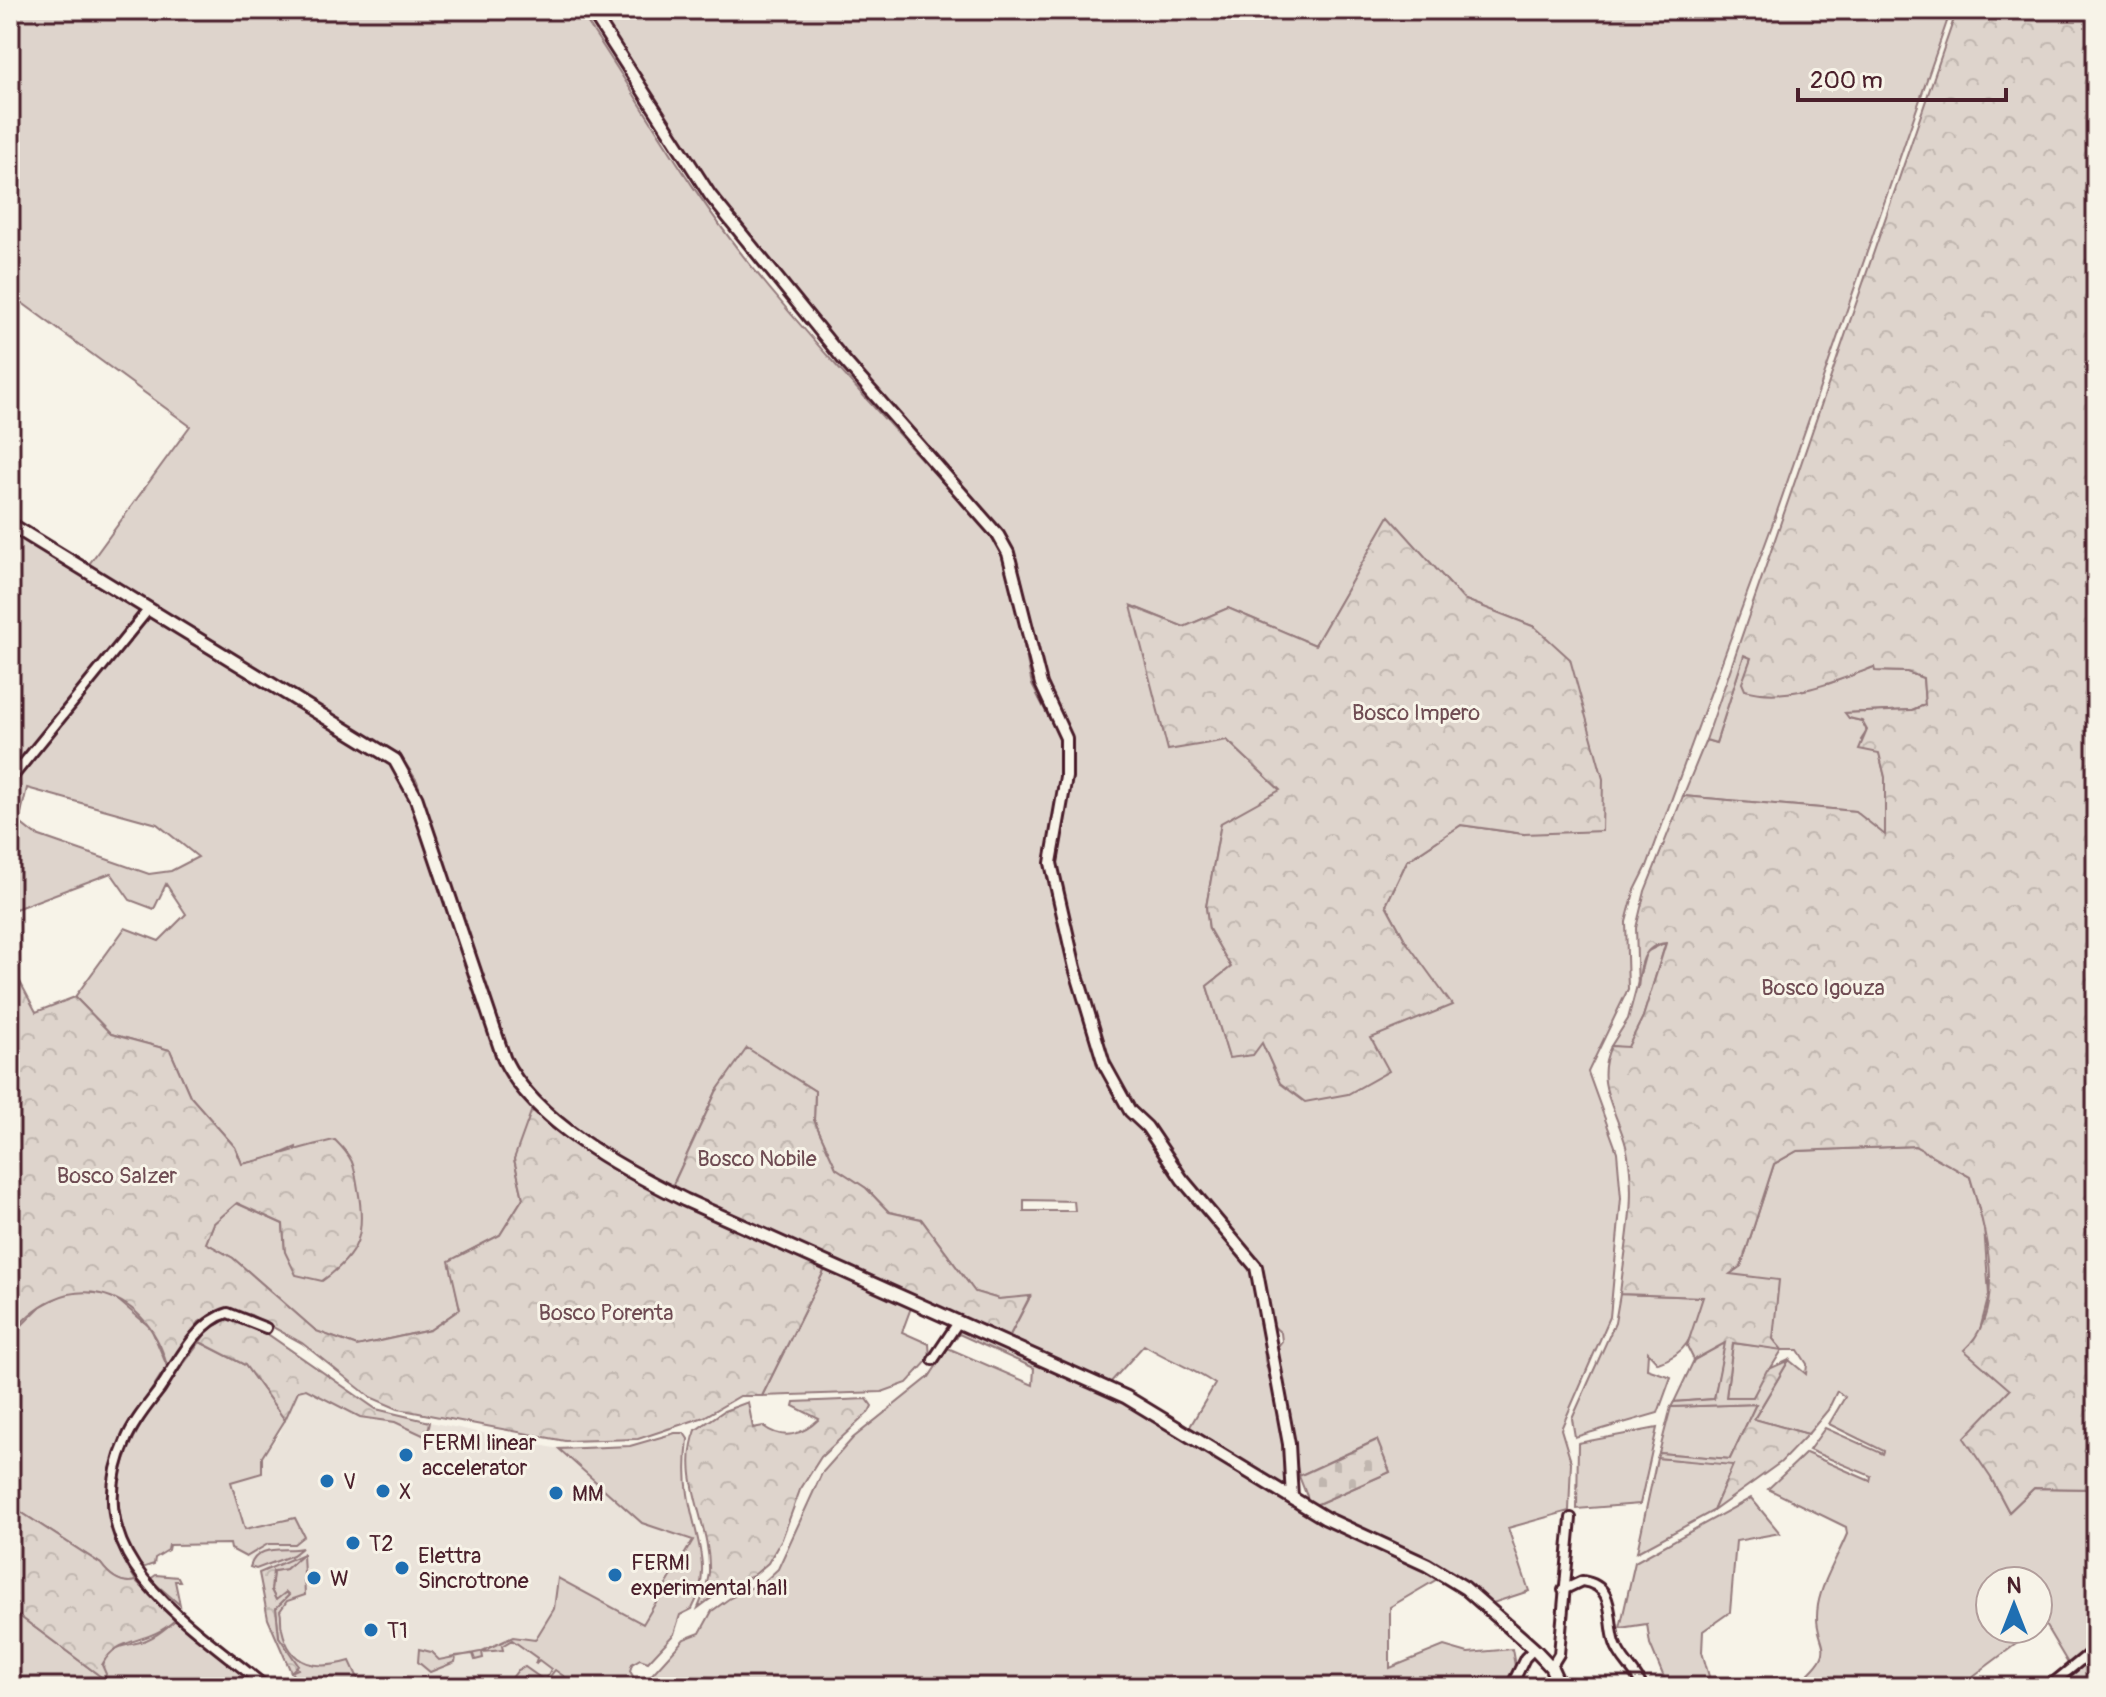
<svg xmlns="http://www.w3.org/2000/svg" width="2106" height="1697" font-family="Pangolin,sans-serif">
  <style>
    .built { fill: #eae3da }
    .green { fill: #ded4cc; stroke: #947a7c; stroke-width: 2; fill-rule: evenodd }
    .forest { fill: url(#forest-crowns); stroke: #947a7c; stroke-width: 2 }
    .cemetery { fill: url(#cemetery-stones); stroke: #947a7c; stroke-width: 2 }
    .lines { fill: none; stroke-linecap: round; stroke-linejoin: round }
    .minor-casing { stroke: #4a1f2b; stroke-width: 14 }
    .tertiary-casing { stroke: #4a1f2b; stroke-width: 16 }
    .secondary-casing { stroke: #4a1f2b; stroke-width: 17 }
    .minor { stroke: #f7f3e8; stroke-width: 8 }
    .tertiary { stroke: #f7f3e8; stroke-width: 10 }
    .secondary { stroke: #f7f3e8; stroke-width: 11 }
    .poi-dot { fill: #1f6fb2; stroke: #f7f3e8; stroke-width: 3 }
    .labels { text-anchor: middle; stroke-width: 6; stroke-linejoin: round; paint-order: stroke }
    .park-label { font-size: 22px; fill: #6f4c53; stroke: #f7f3e8 }
    .poi-label { font-size: 22px; fill: #4a1f2b; stroke: #f7f3e8; text-anchor: start }
  </style>
  <defs>
    <pattern id="forest-crowns" width="20" height="18" patternUnits="userSpaceOnUse" patternTransform="scale(2)"><rect width="20" height="18" fill="#ded4cc"/><path d="M2 6a3 3 0 1 1 6 0M12 15a3 3 0 1 1 6 0" fill="none" stroke="#c0b6af"/></pattern>
    <pattern id="cemetery-stones" width="16" height="16" patternUnits="userSpaceOnUse" patternTransform="scale(2)"><rect width="16" height="16" fill="#ded4cc"/><path d="M2 7V4a2 2 0 0 1 4 0v3zM10 15v-3a2 2 0 0 1 4 0v3z" fill="#c0b6af"/></pattern>
  </defs>
  <rect width="100%" height="100%" fill="#f7f3e8"/>
  <filter id="ink" filterUnits="userSpaceOnUse"><feTurbulence type="fractalNoise" baseFrequency=".0125" numOctaves="2"/><feDisplacementMap in="SourceGraphic" scale="16" xChannelSelector="R" yChannelSelector="G"/><feConvolveMatrix kernelMatrix="1 2 1 2 8 2 1 2 1" color-interpolation-filters="sRGB"/></filter>
  <g filter="url(#ink)">
    <path class="built" d="M306,1389L360,1417L395,1422L426,1437L430,1422L559,1449L642,1523L694,1540L643,1624L558,1578L554,1609L535,1640H521L538,1658L579,1687H362L346,1662L333,1667H321L309,1665L292,1651L285,1640L280,1611L287,1600L305,1594L302,1554L259,1573L256,1569L293,1555L300,1548L270,1549L250,1562L246,1557L268,1544H294L302,1540L285,1518L245,1529L231,1482L262,1473V1457L280,1433L292,1399L298,1391Z"/>
    <path class="green" d="M10,10H579C638,96 686,186 752,267C827,360 911,446 990,535L1009,569L1032,685L1060,739V794L1046,870L1100,1067L1127,1116L1143,1129L1182,1186L1251,1264L1263,1321L1265,1360L1282,1426L1286,1490L1188,1430L1215,1384C1192,1368 1168,1360 1144,1345L1110,1383L1009,1337L1030,1297L999,1299L975,1292L921,1219L889,1212L866,1188L836,1169L814,1120L815,1091L748,1049L716,1092L671,1189C604,1150 546,1121 506,1051L417,781L400,755L87,567L190,426L10,294ZM1024,1200L1074,1201L1075,1211H1024Z
      M596,10H1951L1774,520L1647,866L1634,892L1626,922L1628,989L1588,1072L1617,1152L1621,1198L1610,1317L1561,1429L1571,1462L1569,1511L1508,1528L1529,1591L1493,1603L1450,1573L1313,1506L1390,1472L1376,1440L1299,1476L1273,1353L1282,1341L1281,1333L1270,1323L1260,1267L1127,1099L1109,1067L1081,977L1055,862L1072,775L1069,736L1045,683L1020,573L997,527L759,252L690,157ZM1389,517L1463,599L1535,627L1524,834L1461,825L1407,861L1386,905L1405,940L1402,1022L1280,1083L1262,1042L1229,1057L1207,986L1231,967L1209,929L1206,907L1221,824L1281,791L1227,740L1132,606L1184,627L1228,608L1315,645Z
      M10,530L143,612L10,773Z
      M148,616L387,761L404,783L488,1027L538,1110L514,1159L523,1198L500,1235L450,1261L460,1309L430,1330L357,1346L316,1331L233,1258L206,1243L214,1223L236,1203L283,1224L285,1252L296,1147L266,1160L242,1164L235,1147L190,1096L170,1050L111,1034L75,997L125,928L159,941L186,914L166,884L154,909L130,900L111,873L10,911V787ZM27,788L157,824L198,857L171,871L149,874L34,834L19,822Z
      M1744,655L1751,658L1743,683L1828,684L1874,667L1876,671L1907,672L1923,678L1925,704L1912,710L1846,713L1849,718L1862,721L1867,731L1861,740L1879,752L1885,777V836L1854,811L1683,796L1706,740L1716,743Z
      M1666,942L1643,1017L1628,1048L1611,1046L1628,1019L1646,952Z
      M1915,1146L1970,1177L1984,1227L1989,1295L1978,1337L2010,1390L1991,1478L2009,1512L2034,1488L2096,1489V1646L2069,1665L2044,1623L2038,1628V1581H1990V1629H2036L1972,1677L1951,1687H1798V1683C1845,1644 1811,1649 1818,1605C1822,1582 1838,1556 1847,1534L1846,1527L1768,1489L1806,1453L1870,1481L1871,1476L1809,1450L1825,1428L1883,1454L1884,1451L1829,1424L1845,1397L1837,1391L1828,1410L1808,1434L1754,1419L1789,1360L1806,1374L1807,1364L1798,1350H1782L1753,1397H1726L1733,1343L1781,1349L1773,1340L1774,1315L1728,1275L1741,1266L1774,1164L1797,1151Z
      M826,1267L912,1305L902,1332L929,1344L930,1358L907,1383L882,1392L762,1396Z
      M71,1290L112,1295L151,1328L167,1366C119,1438 82,1499 136,1581C121,1585 109,1575 101,1564L10,1505V1337L41,1306Z
      M1620,1294L1704,1297C1693,1329 1693,1352 1658,1363L1648,1352L1647,1369L1671,1377L1658,1413L1575,1437L1572,1419L1615,1323Z
      M962,1328L1110,1394L1332,1528L1439,1578L1390,1607V1668L1444,1646L1468,1653L1512,1649L1515,1666L1507,1680L1496,1678L1489,1687H655L647,1680L684,1639L700,1633L712,1611L730,1598L765,1581L778,1569L822,1473L853,1438L929,1377L948,1348L1033,1385L1034,1368L959,1334L956,1339L957,1330Z
      M200,1342L245,1365L285,1420L262,1457V1473L231,1482L245,1529L295,1518L304,1536L294,1544H268L246,1557L231,1549L230,1544L169,1545L168,1550L155,1558L154,1564L142,1568C132,1561 129,1547 125,1536C98,1461 159,1399 200,1342Z
      M1726,1342L1714,1399L1674,1402L1694,1360Z
      M1756,1404L1730,1459L1659,1453L1671,1407Z
      M1657,1428L1640,1504L1577,1509L1578,1443Z
      M675,1433H684L688,1439C686,1457 685,1476 688,1494C694,1535 714,1569 692,1609L680,1615L674,1634L648,1662L640,1659L632,1664L630,1671L634,1678L625,1687H579L555,1670L542,1687H505L518,1670L525,1667L545,1681L551,1669L539,1660L535,1664L537,1658L512,1640L502,1646L503,1650L482,1652L483,1658L475,1660L473,1654L456,1656L455,1662L430,1672L418,1662L419,1649L431,1652L439,1660L480,1652L513,1637L535,1640L554,1609L558,1578L643,1624L693,1540L642,1523L559,1449L630,1446Z
      M1657,1458L1734,1464L1713,1511L1637,1552Z
      M1751,1498L1780,1533L1736,1541L1730,1612L1703,1631L1702,1652L1712,1687H1668L1650,1644L1647,1624L1620,1628L1635,1562Z
      M302,1548L293,1555L256,1569L250,1567C257,1543 284,1552 302,1548Z
      M303,1554L305,1595L287,1601L280,1611C282,1617 280,1622 282,1629C290,1668 318,1670 350,1661L362,1687H302L291,1672L298,1669L279,1637L276,1608L289,1595L276,1600L271,1590L273,1571L286,1569Z
      M156,1575L178,1577L180,1581H175L180,1605L150,1579Z
      M10,1609L104,1679C99,1650 114,1648 136,1643C152,1640 164,1630 175,1620L257,1687H10Z
      M2096,1652V1681L2088,1687H2056Z"/>
    <path class="forest" d="M1957,10H2096V1489L2034,1488L2009,1512L1991,1478L1964,1438L2010,1390L1964,1350C2009,1310 1985,1227 1970,1177L1915,1146L1797,1151L1774,1164L1741,1266L1730,1274L1779,1280L1773,1339L1782,1350L1733,1343L1726,1397H1753L1767,1370L1789,1360L1754,1419L1808,1434L1781,1462L1713,1511L1733,1465L1657,1458L1659,1453L1730,1459L1756,1404L1671,1407L1674,1402L1714,1399L1725,1343L1694,1360L1687,1346L1703,1297L1620,1294C1625,1244 1638,1196 1626,1146C1617,1110 1593,1084 1611,1046L1628,1047L1643,1017L1666,943C1641,945 1640,968 1638,989L1636,928L1645,891L1683,796L1855,811L1885,835V777L1879,753L1859,749L1867,730L1862,721L1849,718L1845,713L1912,710L1925,705L1923,678L1907,672L1875,671L1874,667C1834,682 1787,702 1745,690L1742,683L1751,658L1744,655L1716,743L1706,740Z
      M1389,516L1463,599L1535,627L1570,659L1603,779L1602,831L1524,834L1461,825L1407,861L1386,905L1405,940L1452,1005L1371,1038L1389,1071L1348,1094L1305,1102L1280,1083L1262,1043L1253,1055L1229,1058L1207,986L1231,967L1209,929L1206,907L1221,823L1280,790L1227,740L1168,750L1131,606L1184,627L1228,608L1315,645Z
      M10,963L36,1012L75,997L111,1034L170,1050L190,1096L235,1147L242,1164C274,1158 302,1146 335,1140C353,1158 354,1163 358,1189C366,1233 360,1254 322,1281L296,1275L285,1252L283,1224L237,1203L214,1223L206,1243L233,1258L316,1331L357,1346L430,1330L460,1309L449,1261L500,1235L523,1198L514,1159L531,1112L538,1110L711,1217L826,1267L762,1396H740L704,1417L638,1439L565,1441L398,1409L370,1397L302,1343L251,1315L231,1310L215,1312L199,1322L167,1366C146,1284 60,1265 10,1337Z
      M747,1048L815,1091L814,1120L836,1168L866,1188L889,1212L921,1219L975,1292L999,1299L1030,1296L1009,1337L671,1189L716,1092Z
      M229,1318L266,1333L376,1409L430,1422L427,1437L395,1422L360,1417L306,1389L298,1391L285,1420L245,1365L200,1342L208,1330Z
      M867,1399L872,1406L869,1412L821,1457L800,1490L782,1539L768,1563L753,1576L725,1588L698,1608C703,1596 708,1584 709,1572C711,1523 677,1479 696,1430L724,1411L748,1402L753,1428L763,1426C783,1441 803,1435 819,1419L793,1406L794,1402Z
      M10,1505L101,1564C109,1575 121,1585 136,1581L175,1620C146,1647 118,1634 102,1665L106,1674L104,1679L10,1609Z
      M303,1554L286,1569L273,1571L271,1590L276,1600L286,1592L289,1595L276,1608L279,1637L298,1665L291,1672L268,1619L259,1573Z"/>
    <path class="cemetery" d="M1377,1440L1390,1472L1313,1506L1310,1504L1299,1476Z"/>
    <g class="lines">
      <g class="minor-casing">
        <path id="minor" d="M10,780L148,610
          M933,1360L959,1321
          M1563,1590L1582,1581C1617,1586 1607,1617 1615,1643C1620,1660 1636,1670 1642,1687
          M1551,1667L1559,1654L1571,1518
          M266,1687C190,1623 73,1558 126,1440C134,1421 148,1405 160,1389C177,1364 197,1321 228,1313L266,1328
          M1511,1687L1525,1658L1534,1649
          M2048,1687L2096,1648"/>
      </g>
      <g class="tertiary-casing">
        <path id="tertiary" d="M591,10L710,195L843,359L998,535L1008,553L1041,684L1066,738V777L1051,863L1075,968L1104,1064L1130,1111L1147,1127L1182,1179L1256,1267L1289,1444L1292,1498"/>
      </g>
      <g class="secondary-casing">
        <path id="secondary" d="M10,524L395,760L416,798L504,1059C535,1123 623,1169 685,1200L1126,1397L1325,1518L1427,1565L1465,1588L1534,1649L1551,1667L1560,1687
          M2095,1687H2096"/>
      </g>
      <use href="#minor" class="minor"/>
      <use href="#tertiary" class="tertiary"/>
      <use href="#secondary" class="secondary"/>
    </g>
  </g>
  <g class="poi-dot">
    <circle cx="406" cy="1455" r="8"/>
    <circle cx="327" cy="1481" r="8"/>
    <circle cx="383" cy="1491" r="8"/>
    <circle cx="556" cy="1493" r="8"/>
    <circle cx="353" cy="1543" r="8"/>
    <circle cx="402" cy="1568" r="8"/>
    <circle cx="615" cy="1575" r="8"/>
    <circle cx="314" cy="1578" r="8"/>
    <circle cx="371" cy="1630" r="8"/>
  </g>
  <g class="labels">
    <g class="park-label">
      <text x="1416" y="720">Bosco Impero</text>
      <text x="1823" y="995">Bosco Igouza</text>
      <text x="757" y="1166">Bosco Nobile</text>
      <text x="117" y="1183">Bosco Salzer</text>
      <text x="606" y="1320">Bosco Porenta</text>
    </g>
    <g class="poi-label">
      <text x="422" y="1450">FERMI linear<tspan x="422" dy="25">accelerator</tspan></text>
      <text x="343" y="1489">V</text>
      <text x="399" y="1499">X</text>
      <text x="572" y="1501">MM</text>
      <text x="369" y="1551">T2</text>
      <text x="418" y="1563">Elettra<tspan x="418" dy="25">Sincrotrone</tspan></text>
      <text x="631" y="1570">FERMI<tspan x="631" dy="25">experimental hall</tspan></text>
      <text x="330" y="1586">W</text>
      <text x="387" y="1638">T1</text>
    </g>
  </g>
  <rect width="2106" height="1697" fill="none" stroke="#f7f3e8" stroke-width="40"/>
  <rect x="20" y="20" width="2066" height="1657" fill="none" stroke="#4a1f2b" stroke-width="3" filter="url(#ink)"/>
  <g transform="translate(2014 1605)"><circle r="38" fill="#f7f3e8" stroke="#b29e9c" stroke-width="2"/>
  <path d="M0-6L14 30L0 20L-14 30Z" fill="#1f6fb2"/>
  <text y="-12" font-size="22" font-weight="bold" text-anchor="middle" fill="#4a1f2b">N</text>
  </g>
  <path d="M1798 88v12h208v-12" fill="none" stroke="#4a1f2b" stroke-width="4"/>
  <text x="1810" y="88" font-size="24" fill="#4a1f2b" stroke="#f7f3e8" stroke-width="6" paint-order="stroke">200 m</text>
</svg>
